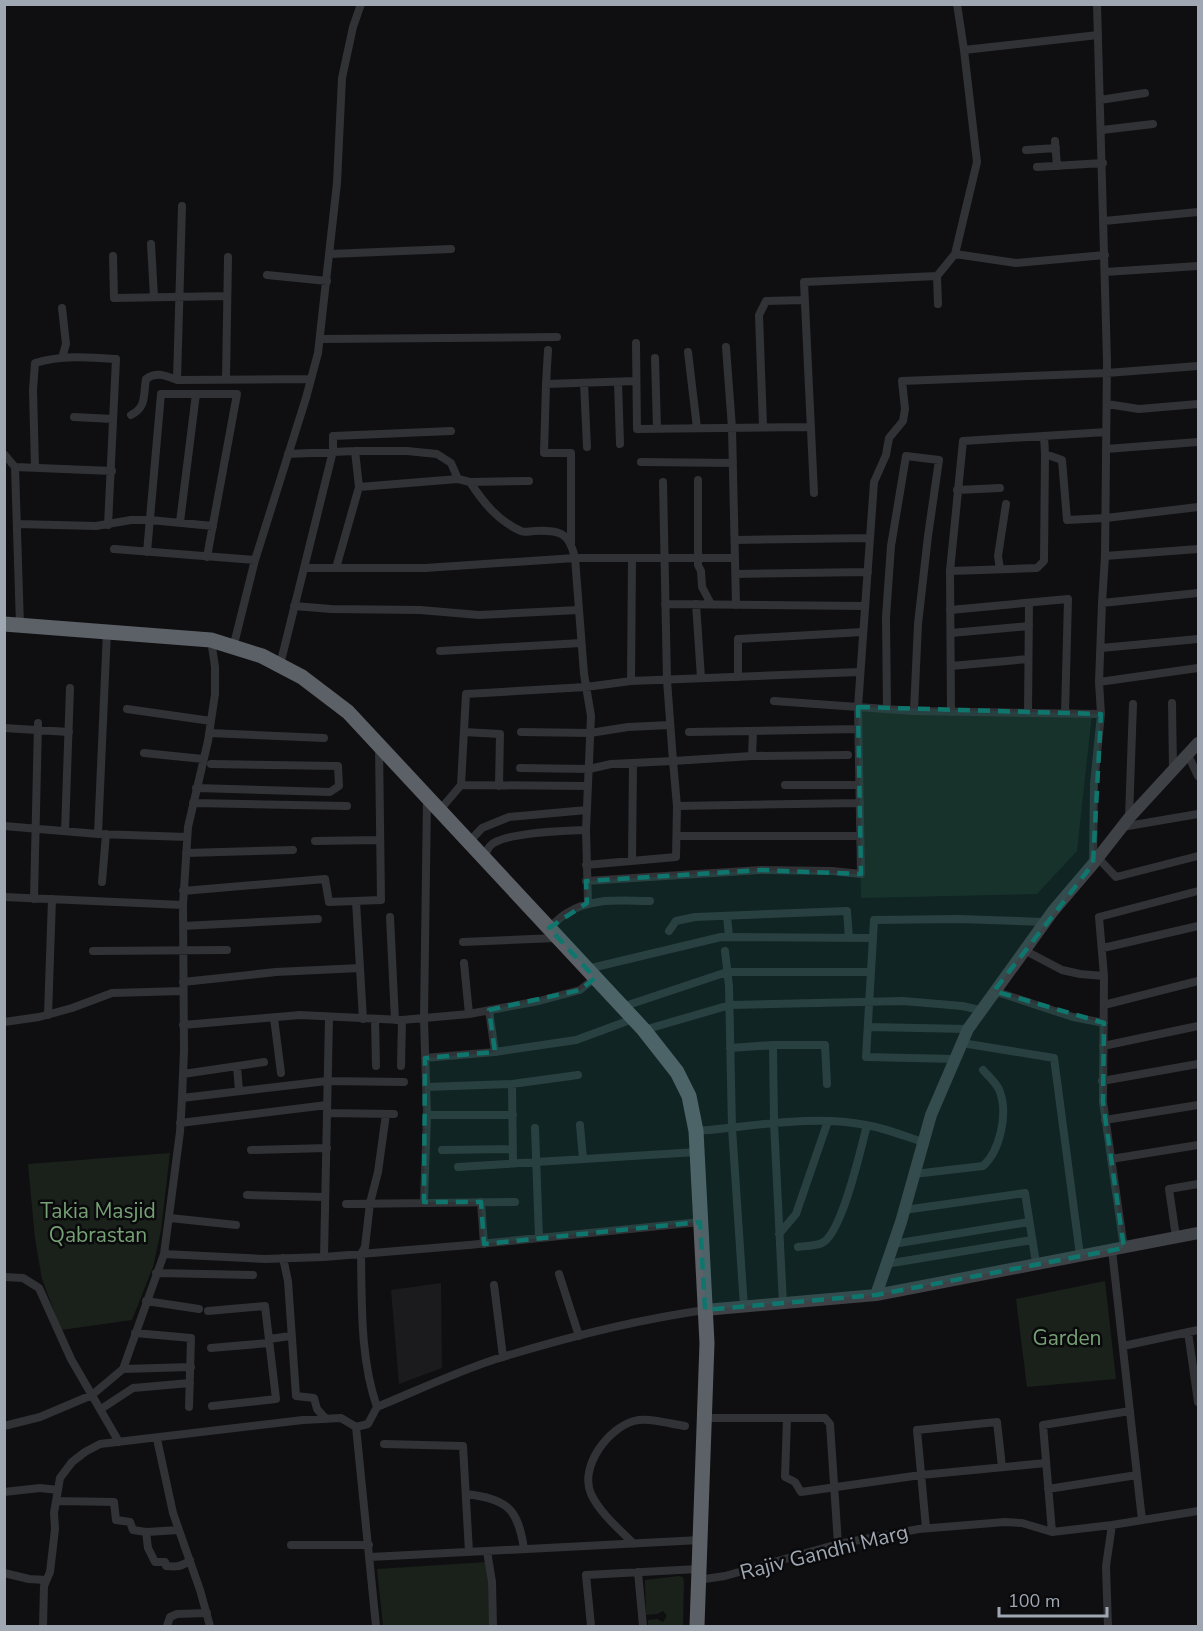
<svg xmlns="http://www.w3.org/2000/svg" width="1203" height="1631" font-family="'Nunito Sans',sans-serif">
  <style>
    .built { fill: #1b1b1e }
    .green { fill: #1a211a }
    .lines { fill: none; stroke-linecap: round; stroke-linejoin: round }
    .street { stroke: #303236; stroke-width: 8 }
    .secondary { stroke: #3e4146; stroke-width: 12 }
    .highway { stroke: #5c6067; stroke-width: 15 }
    .marked { fill: #0f766e; fill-opacity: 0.2; stroke: #0f766e; stroke-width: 4.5; stroke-dasharray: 12 8; stroke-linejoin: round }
    .labels { text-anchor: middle; stroke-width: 5; stroke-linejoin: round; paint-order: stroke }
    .park-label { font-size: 21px; fill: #76a075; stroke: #0a0a0c }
    .street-label { font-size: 21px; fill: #9fa7b3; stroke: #0a0a0c }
  </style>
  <rect width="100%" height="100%" fill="#0f0f11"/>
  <path class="built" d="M441,1283L442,1368L399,1384L391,1290Z"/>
  <path class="green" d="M858,707L1092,714L1077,851L1037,894L861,898Z
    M170,1153L161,1230L153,1267L132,1320L61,1330L42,1279L35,1239L28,1164Z
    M1105,1281L1116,1379L1027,1387L1016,1299Z
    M487,1562L490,1626H383L377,1569Z
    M679,1576L683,1577L684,1581L683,1626H648V1620L657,1619L663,1622L667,1616L663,1611L657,1614L646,1615L645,1580Z"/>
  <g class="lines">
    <path class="street" d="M957,4L964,50
      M1100,100L1145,93
      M1102,130L1153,124
      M1055,141L1057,166
      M1026,150L1056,148
      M1037,167L1103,163
      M1104,221L1198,212
      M151,244L154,297
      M330,254L451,249
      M955,254L1016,263L1105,255
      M113,256L114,298L227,296
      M1105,272L1198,266
      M267,275L327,281
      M938,304L937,276L955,254L977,162L964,50L1098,35
      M320,339L557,337
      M636,343L637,429L811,427
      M726,347L732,428L736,605
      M548,350L546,384L636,381
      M688,352L697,428
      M62,358L66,344L62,308
      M655,358L657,429
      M226,379L228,257
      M177,380L182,206
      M618,382L620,444
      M584,383L587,447
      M546,384L544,453H571V543
      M1107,404L1139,409L1198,404
      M131,415C147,407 143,395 146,379C157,371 166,376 177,380L311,379
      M74,417L113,419
      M763,426L759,315L766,301L805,300
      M1044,436L1045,454L1062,460L1067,520L1106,518L1198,507
      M1106,449L1198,442
      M4,454L15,467L20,625
      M288,454L355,451H407L437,454L451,463L458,479
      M641,462L733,463
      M15,467L112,471
      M35,468L33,390L35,363C62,355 88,357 116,359L108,525
      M698,480V565L701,571L702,587L711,604
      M470,482L529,481
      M359,487L458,479L470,482C483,502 498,521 521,531C525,533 530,531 534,531C560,530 569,532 575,558L584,674L591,716L586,830L588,904
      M957,490L1000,488
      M814,493L804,282L937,276
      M180,522L196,394
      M17,524L96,526L131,520H150L213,526
      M735,540L870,538
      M114,549L255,560
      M147,552L161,394H237L207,557
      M1105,556L1198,549
      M304,568H425L575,558H735
      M336,568L359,487L355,451
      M1000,569L998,556L1006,504
      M950,571L1037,568L1044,561L1045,454
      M736,574L868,572
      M1102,603L1198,593
      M665,604L865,606
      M696,604L701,678
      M294,606L331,609L420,610L479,615L579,610
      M950,610L1068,599L1065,713
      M951,633L1029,626
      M233,648L255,560L306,398L318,353L337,183L342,78L353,27L361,4
      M1101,648L1198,639
      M440,651L581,643
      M280,665L333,451V436L451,431
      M951,666L1028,659
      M738,677V639L863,632
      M631,681L632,558
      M1099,682L1198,668
      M774,701L858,707L874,482L886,455L889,438L903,421L905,409L902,381L1107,373L1198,366
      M1172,703L1173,769
      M127,709L211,721
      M887,709L886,617L891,546L906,456L939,460L928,536L918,624L914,711
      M951,712L950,571L963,441L1106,432
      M1028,713L1029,603
      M4,728L69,732
      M464,732L500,734L499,786
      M521,732L590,733L628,727L670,725
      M689,732L858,729
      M209,733L324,738
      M144,753L203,759
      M1188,755L1198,776
      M752,756L848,755
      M520,768L589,769L611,764L673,761L667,680L663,482
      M785,785H859
      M588,786L461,785L466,694L586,687L631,681L860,672
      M196,788L330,792L339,786L338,766L211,764
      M193,803L347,806
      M677,806L860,803
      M439,811L461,785
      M1129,818L1133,704
      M4,826L98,834L187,837
      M1122,827L1198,814
      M65,831L70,688
      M98,834L107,631
      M677,836H860
      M315,841L380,840
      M469,842L482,828L509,817L587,810
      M186,853L293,850
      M484,858C486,855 487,849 490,846C502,832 567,831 586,830
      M1098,858L1116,877L1198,856
      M632,860L633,764
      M1093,864L1094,784L1101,714L1099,682L1102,603L1105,556L1107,361L1097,4
      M586,865L676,857L677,806L673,761L752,756L753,731
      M586,881L761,870L832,871L861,874L858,707L914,711L1101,714
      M102,882L106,834
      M183,891L325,879L329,902L381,900L379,746
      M4,897L183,905
      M34,899L38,723
      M356,901L363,1019
      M727,916L729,937
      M390,917L395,1020
      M183,926L318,919
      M549,928C555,923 560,917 567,913C591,897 622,901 650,901
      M669,931L676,921L695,917L847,911L849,938
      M463,942L557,938
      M1103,948L1198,926
      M1024,950L1062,970L1080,974L1104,976
      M93,951L227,950
      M725,951L729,986L732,1128L744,1307
      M464,963L469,1014
      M587,969L721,937L873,938
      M183,982L276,972L360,968
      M994,991L1073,1017L1104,1023
      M1104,1005L1198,981
      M622,1007L727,972H871
      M489,1010L495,1052
      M48,1015L52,899
      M274,1018L281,1073
      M375,1019L376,1066
      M4,1022L39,1017L72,1008L112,993L183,991
      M183,1025L300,1015L402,1020L469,1014L539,1001L580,990L595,978
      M868,1027L968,1029
      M644,1030L730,1005L903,1001L962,1006L980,1010
      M962,1043L1054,1058L1080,1255
      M1103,1046L1198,1026
      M730,1048L773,1045
      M425,1058L495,1052L576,1040L633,1019
      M955,1059L866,1057L874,920L959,919L1045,922
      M237,1066L239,1091
      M401,1066L402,1020
      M183,1074L264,1062
      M1102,1081L1198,1064
      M512,1084L513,1164
      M426,1087L512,1084L578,1075
      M182,1098L327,1081L404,1082
      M327,1113L394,1114
      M427,1115H513
      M1105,1120L1198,1105
      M180,1123L327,1105
      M580,1125L583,1159
      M535,1128L539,1238
      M696,1131C752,1127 811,1114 866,1125C885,1128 904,1136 923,1142
      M251,1150L327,1148
      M442,1150L513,1149
      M1111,1159L1198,1145
      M458,1167L697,1152
      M914,1174L983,1166C1000,1151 1008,1114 1000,1092C998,1084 988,1076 983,1070
      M247,1195L325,1197
      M424,1202L427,1115L424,1019L427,798
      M481,1202L484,1244
      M346,1204L515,1202
      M904,1210L1025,1193L1036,1263
      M170,1218L236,1225
      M779,1234L796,1214L828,1121
      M1176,1237L1169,1189L1198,1184
      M893,1244L1029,1222
      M798,1247C805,1246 815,1246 822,1243C842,1234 861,1148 867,1125
      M1124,1248L1103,1102L1104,976L1099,917L1198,891
      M1112,1250L1142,1520
      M164,1254L265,1259L324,1257L469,1245L700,1222
      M324,1257L329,1018
      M283,1258L288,1281L296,1396L314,1398L317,1409L326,1419
      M886,1264L1032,1240
      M156,1273L253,1275
      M559,1274L579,1336
      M4,1277L23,1278L39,1288L71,1359L119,1442
      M494,1285L503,1357
      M146,1301L199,1309
      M783,1304L774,1123L773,1045H825L827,1084
      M208,1311L265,1306L276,1399L212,1406
      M1188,1332L1198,1402
      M135,1333L191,1338L189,1407
      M269,1339L291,1336
      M1123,1346L1198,1330
      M211,1348L269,1343
      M123,1369L191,1367
      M377,1407C360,1358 362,1305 361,1254L365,1247L370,1203L378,1172L386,1114
      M101,1409L133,1388L190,1383
      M704,1418H825L830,1424L838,1544
      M787,1418L785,1477L795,1482L801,1492L921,1475L1046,1463
      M4,1426L40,1417L92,1395L123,1369L164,1254L180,1132L182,1098L184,1051L183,905L188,827L208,741L215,694V667L211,640
      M356,1427L376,1626
      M157,1439L173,1513L200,1590L210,1626
      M384,1444L463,1446L469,1552
      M1048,1489L1137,1475
      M4,1492L40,1488L58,1490
      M466,1494C507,1499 518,1508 524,1549
      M56,1501L114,1502L116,1520L130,1522L133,1530L146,1532L148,1548L155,1562H165L166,1566C176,1567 182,1567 190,1560
      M926,1528L917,1430L997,1422L1002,1467
      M146,1532L179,1530
      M1052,1532L1043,1425L1130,1411
      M634,1544C619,1529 600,1513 591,1494C579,1467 608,1428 634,1421C649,1417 670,1424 685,1426
      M291,1545H369
      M487,1551L492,1582L493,1626
      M370,1557L700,1540
      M638,1572L643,1626
      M4,1573L29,1579L46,1580
      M698,1580L725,1576L838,1544L919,1529L1005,1522L1022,1523L1052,1532L1112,1525L1198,1511
      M43,1626L44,1586L50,1572L55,1529L54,1513L60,1478L72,1462L85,1452L100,1444L303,1420L341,1418L356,1427L368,1424L377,1407C416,1391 456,1372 496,1359C564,1338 634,1320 705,1310
      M167,1626L170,1617L177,1614L207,1613
      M591,1626L586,1575L698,1569
      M1108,1626L1106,1566L1112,1525"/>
    <path class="secondary" d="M876,1295L1198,1233
      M705,1310L876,1295L901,1222L931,1115L968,1029L1053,911L1093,864L1129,818L1198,743"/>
    <path class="highway" d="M4,624L211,640L262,656L302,677L348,712L644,1030L677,1072L689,1096L696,1131L707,1343L697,1626"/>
  </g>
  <path class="marked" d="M858,707L1101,714L1093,864L994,991L1104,1023L1103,1102L1124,1248L876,1295L705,1310L700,1222L484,1244L481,1202H424L425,1058L495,1052L489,1010L580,990L595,978L549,928L587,903L586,881L761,870L861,874Z"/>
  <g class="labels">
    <g class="park-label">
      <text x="98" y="1218">Takia Masjid<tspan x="98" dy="24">Qabrastan</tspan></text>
      <text x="1067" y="1345">Garden</text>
    </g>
    <g class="street-label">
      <text transform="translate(824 1552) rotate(-14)" y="7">Rajiv Gandhi Marg</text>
    </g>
  </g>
  <rect width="1203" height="1631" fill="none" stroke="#9fa7b3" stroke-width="12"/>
  <path d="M999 1607v9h108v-9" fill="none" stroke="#9fa7b3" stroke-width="3"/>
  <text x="1008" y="1607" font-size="18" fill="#9fa7b3" stroke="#0a0a0c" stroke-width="4.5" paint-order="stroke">100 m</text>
</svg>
